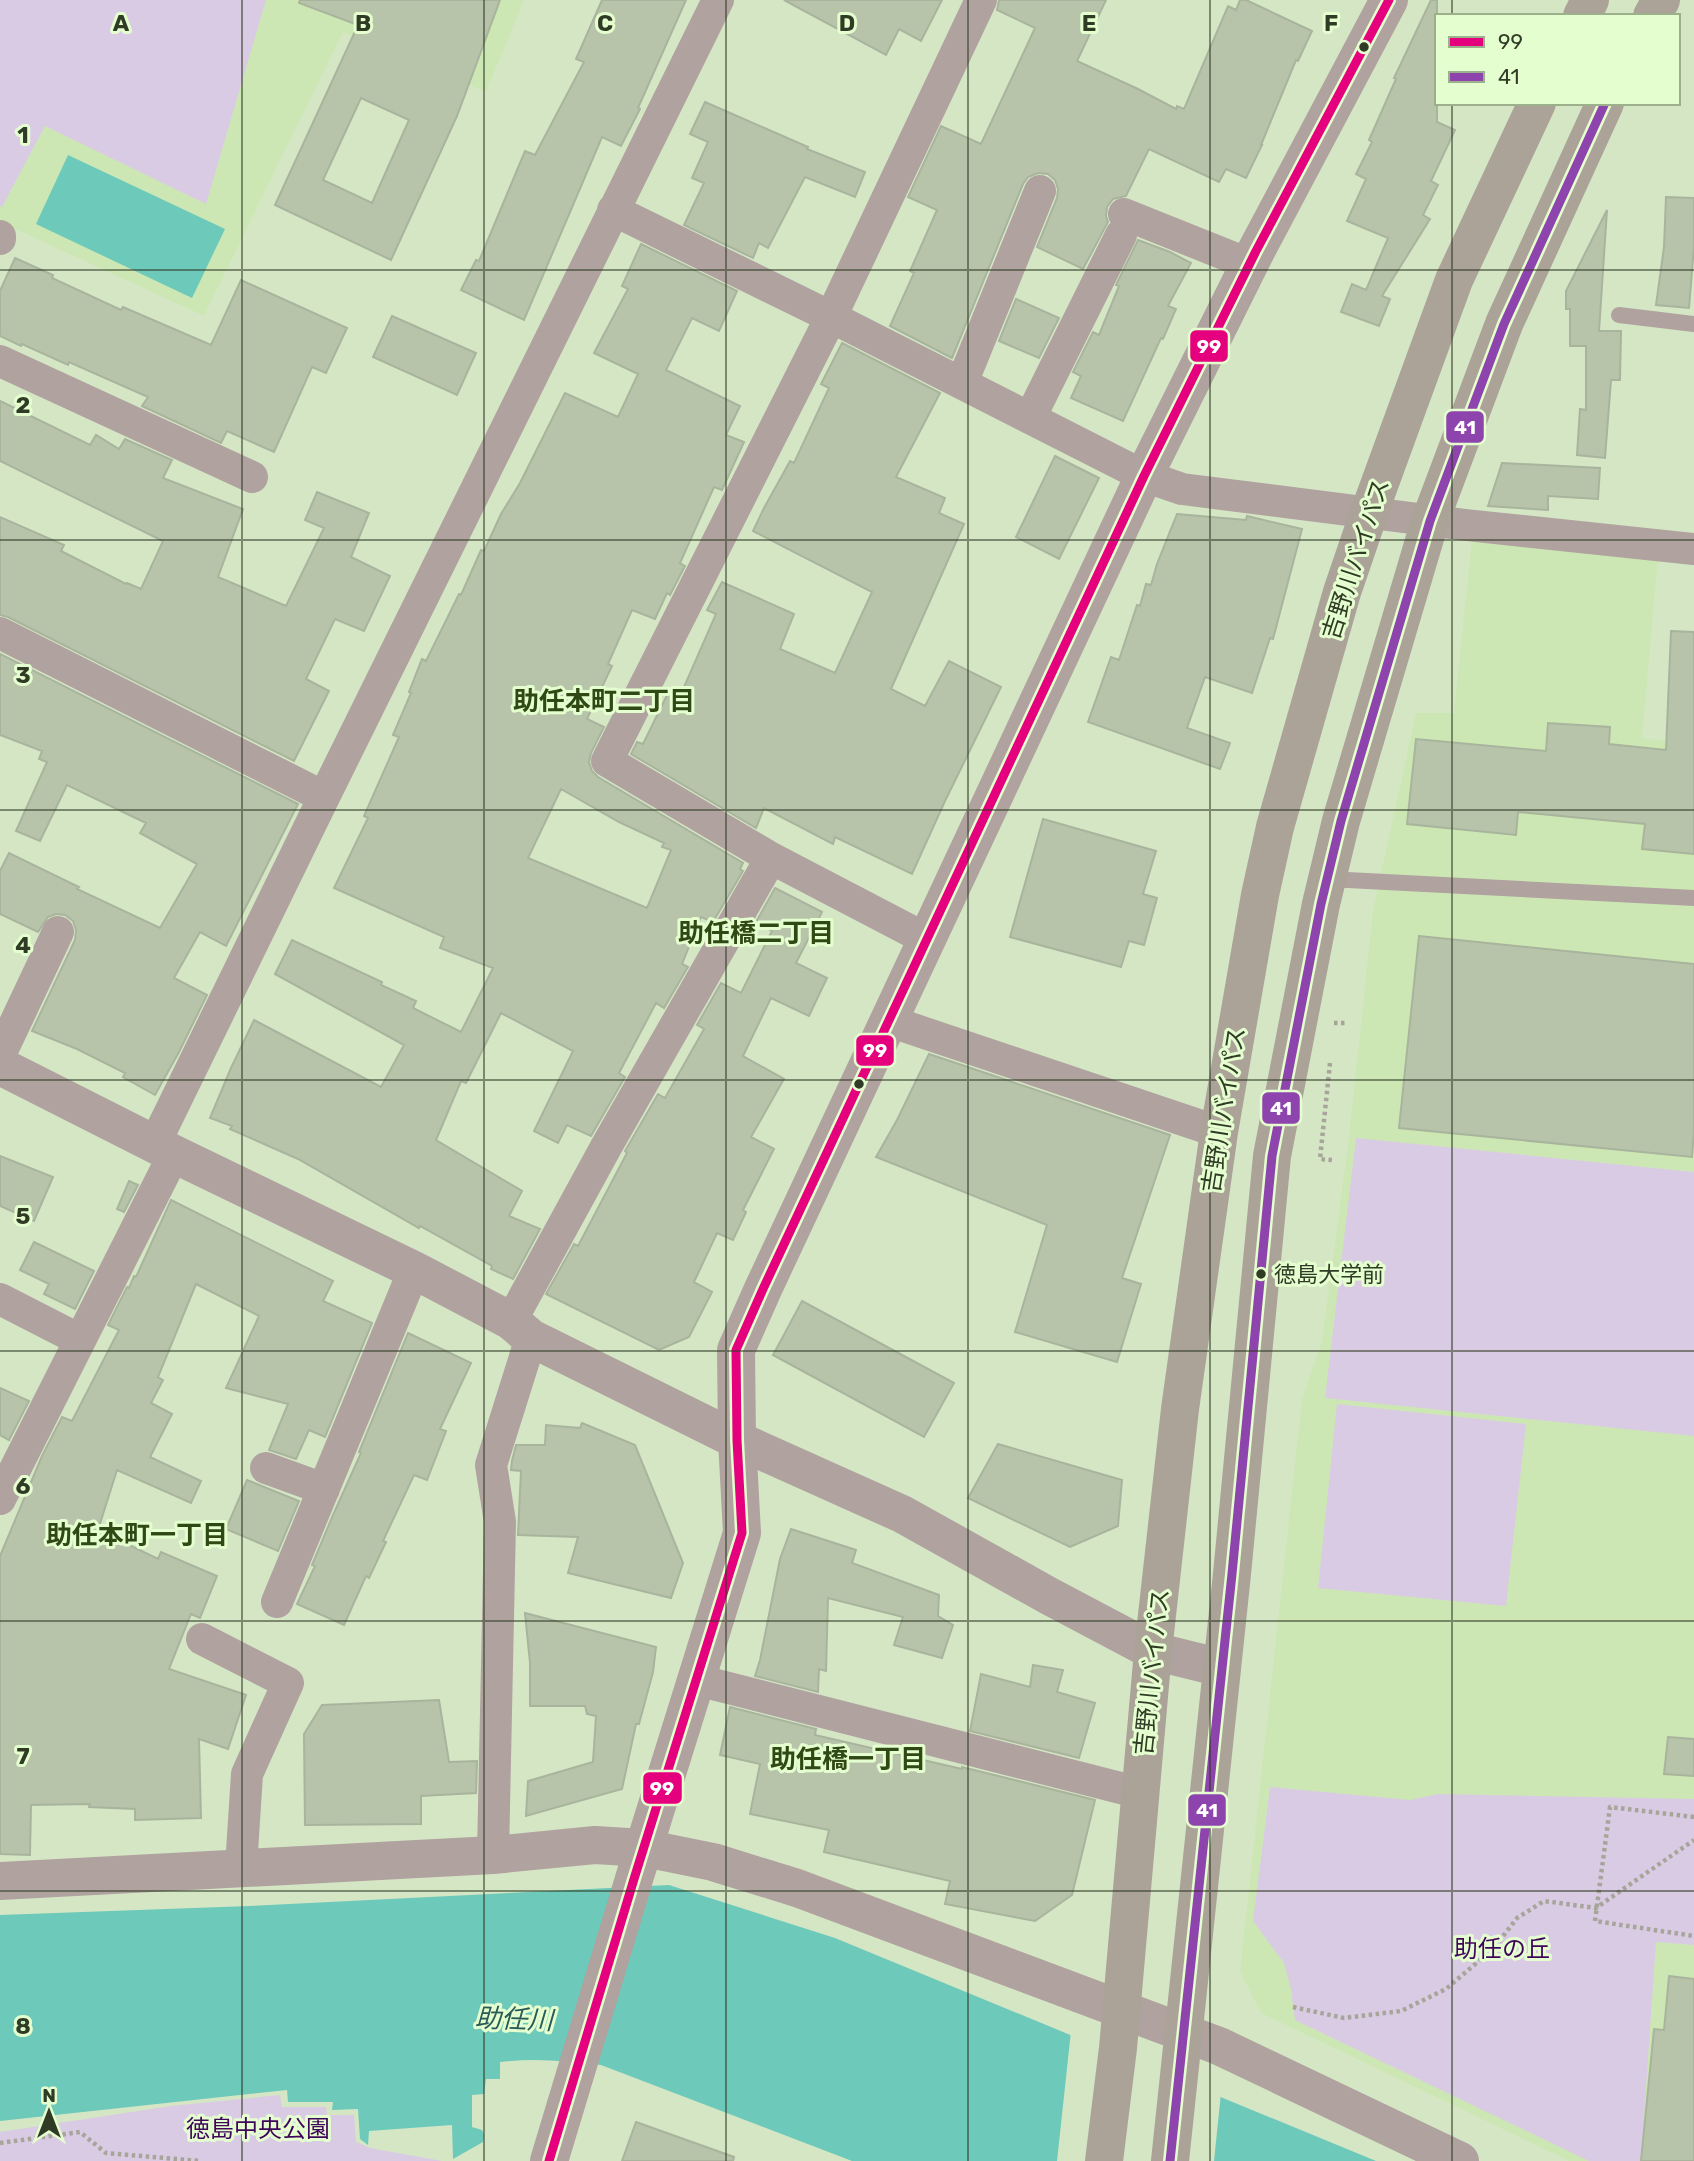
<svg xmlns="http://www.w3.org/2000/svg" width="1694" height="2161" font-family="Rubik,'Noto Sans JP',sans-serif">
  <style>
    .built { fill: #cde7b4 }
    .green { fill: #d9cbe3 }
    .water { fill: #6dc9ba }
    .pier { fill: #d5e6c5 }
    .building { fill: #b7c4aa; stroke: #a8b49c; stroke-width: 2; fill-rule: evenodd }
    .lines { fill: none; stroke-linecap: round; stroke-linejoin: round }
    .path { stroke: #a7a59a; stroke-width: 4.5; stroke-dasharray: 3.5 3.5; stroke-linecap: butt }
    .service { stroke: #b0a29f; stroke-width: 16 }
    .minor { stroke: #b0a29f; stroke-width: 32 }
    .tertiary { stroke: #b0a29f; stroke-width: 38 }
    .trunk { stroke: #aca398; stroke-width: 38 }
    .bus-1-casing { stroke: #e5fecf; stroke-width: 14 }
    .bus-2-casing { stroke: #e5fecf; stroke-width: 14 }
    .bus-1 { stroke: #e5007d; stroke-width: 9 }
    .bus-2 { stroke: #8e44ad; stroke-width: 9 }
    .grid { fill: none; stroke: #2f3b24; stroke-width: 2; stroke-opacity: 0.55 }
    .bus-dot { fill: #2f3b24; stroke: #e5fecf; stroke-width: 2.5 }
    .labels { text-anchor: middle; stroke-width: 6; stroke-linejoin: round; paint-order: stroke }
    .bus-label { font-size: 22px; fill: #2f3b24; stroke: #e5fecf; text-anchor: start }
    .street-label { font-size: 24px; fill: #2f3b24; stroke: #e5fecf }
    .park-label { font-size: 24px; fill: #3f055b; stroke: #e5fecf }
    .neighbourhood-label { font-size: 26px; font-weight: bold; fill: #304813; stroke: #e5fecf }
    .water-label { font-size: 26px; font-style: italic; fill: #285b58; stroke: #e5fecf }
    .grid-label { font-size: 23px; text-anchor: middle; font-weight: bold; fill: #2f3b24; stroke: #e5fecf; stroke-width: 6; stroke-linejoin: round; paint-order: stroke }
    .line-badge { stroke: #e5fecf; stroke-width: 2.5 }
    .badge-label { font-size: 19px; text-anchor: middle; font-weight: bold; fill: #fff }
  </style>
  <rect width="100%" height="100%" fill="#d5e6c5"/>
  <path class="built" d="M0,0H524L486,92L343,32L204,316L0,222Z
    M1472,538L1658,558L1642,738L1694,744V2161H1569L1261,2013L1240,1971L1302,1399L1322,1341L1349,1137L1373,910L1416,713H1454Z"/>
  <path class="green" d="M0,0H266L206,204L45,126L2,207L0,206Z
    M1356,1138L1694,1172V1436L1325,1398Z
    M1337,1404L1526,1424L1506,1606L1318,1588Z
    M1270,1787L1410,1800L1438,1794L1694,1799V1945L1656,1942L1641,2161H1589L1295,2020L1291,1989L1284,1963L1253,1921Z
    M280,2095L282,2107H326L327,2115H354L356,2142L370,2148L442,2161H0V2132L171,2106Z"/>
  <path class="water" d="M68,155L225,229L192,298L36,224Z
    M669,1885L835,1938L1376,2161H852L601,2065C566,2061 535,2058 500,2062V2079H486L484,2094L472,2095V2127L482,2130L484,2135L483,2142L453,2159L452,2125L369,2131L368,2145L360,2139L358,2109L332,2110L333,2102H288L287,2090L0,2121V1915L249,1906Z"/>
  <path class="pier" d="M1071,2031L1221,2093L1214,2161H1057Z"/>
  <path class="building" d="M300,0H500L457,116L391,260L275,205L358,25L299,3ZM361,98L409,120L372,203L323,180Z
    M602,0H686L638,108L640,109L621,146L602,137L524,320L461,290L476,260L479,261L525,151L535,155L584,62L576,59Z
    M784,0H942L921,41L899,29L886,55Z
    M999,0H1106L1077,61L1138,89L1176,109L1177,106L1184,109L1228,6L1236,10L1240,0H1246L1312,31L1298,61L1296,60L1261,145H1262L1246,178L1226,169L1219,182L1149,149L1126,196L1113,199L1107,207L1106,216L1108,222L1083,269L1037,247L1057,198L1058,189L1055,180L1048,174L1038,173L1028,177L1023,184L952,358L890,326L914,273L910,271L937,210L908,197L941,126L981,144L1035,28L997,10Z
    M1431,0H1437V122L1455,130L1431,181L1438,185L1423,215L1430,219L1382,296L1390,299L1379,326L1341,312L1352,284L1366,290L1388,238L1347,221L1366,179L1356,174L1372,142L1369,140L1396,79L1394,78Z
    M705,102L808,147L807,149L865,172L855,197L805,177L768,248L759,243L753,258L684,225L704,183L692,178L708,142L690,134Z
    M1666,197L1694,198V246L1689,308L1656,305L1664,247Z
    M1607,210L1599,331H1621L1620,380H1611L1605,458L1577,455L1580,409L1586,410V346H1570V309H1566V291Z
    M1138,240L1170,252L1191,263L1168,306L1176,309L1163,339L1161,338L1123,421L1071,398L1081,376L1073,372L1093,332L1099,335L1119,286L1116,285Z
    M641,244L737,291L719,331L692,318L666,370L740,406L726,435L744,442L722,490L714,487L680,563L685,566L670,595L667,593L655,619L632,610L608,664L612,666L587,719L604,727L591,753L589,762L592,771L598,777L743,863L740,869L743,871L713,922L701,917L682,964L688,967L664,1008L656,1003L619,1073L625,1077L591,1136L567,1125L558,1143L534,1131L573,1051L501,1013L466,1083L461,1081L436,1140L522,1191L509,1216L540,1229L513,1279L491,1269L492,1266L420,1226L419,1228L298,1159L230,1129L232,1126L210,1118L231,1068L254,1020L381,1087L404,1045L275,974L292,940L382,982L381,985L416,1001L413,1008L461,1032L493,968L440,948L444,937L334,888L368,818L364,816L399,737L393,735L411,693L409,692L422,659L426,661L459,594L461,595L481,550L484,551L501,514L520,483L565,393L618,417L638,374L594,353L628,289L622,286ZM561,789L619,822L664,843L662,847L671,850L647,908L528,858Z
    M15,258L53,275L52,278L121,310L123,307L211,345L241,280L347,328L326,373L312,367L274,452L227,431L221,443L142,406L148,397L69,362L68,365L22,344L21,346L0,336V291Z
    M1016,299L1059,318L1039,358L999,341Z
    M392,316L476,353L457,395L373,357Z
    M842,343L940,393L896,477L945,498L939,513L964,524L891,689L925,706L949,661L1001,687L945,801L912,874L835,837L833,844L764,808L756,828L631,754L637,742L643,744L670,689L681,694L716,614L707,610L722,582L794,614L780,649L835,673L872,592L753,531L764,508L790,461L794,463L829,388L821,384Z
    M0,401L90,445L96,435L119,449L125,439L172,460L163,478L243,509L218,577L286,606L324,528L305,520L317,492L369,513L351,557L390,576L364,631L335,619L306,679L329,691L294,761L8,617L0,615V517L64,545L61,551L126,584L127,583L141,589L163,541L0,461Z
    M1055,456L1099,478L1059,559L1016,537Z
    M1502,463L1600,468L1598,499L1548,496V510L1488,506Z
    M1177,514L1246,520L1247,516L1302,529L1273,639L1270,638L1252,693L1205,677L1187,728L1230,743L1220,769L1088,722L1111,657L1119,660L1137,605L1140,606L1146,584L1151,585L1157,564Z
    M1671,631L1694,632V854L1642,849L1645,824L1518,812L1516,835L1407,824L1416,739L1546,751L1548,723L1610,727L1609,744L1666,750Z
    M0,654L298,804L226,946L200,932L174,978L207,995L179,1052L155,1095L123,1077L125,1073L77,1049L32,1031L75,940L76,930L73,921L65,915L56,914L48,917L38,932L0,914V871L9,853L79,887L77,889L160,928L197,864L140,833L146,823L67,785L40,841L16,831L47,762L39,759L42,751L0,735Z
    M1043,819L1156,851L1143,894L1157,898L1144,945L1129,941L1121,967L1010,937Z
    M775,888L822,912L796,963L827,978L809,1016L771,998L743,1056L784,1079L751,1137L774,1149L743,1210L746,1212L733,1240L717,1233L694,1282L712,1292L689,1337L659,1350L546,1294L574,1244L578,1246L627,1153L625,1151L658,1094L665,1098L704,1029L697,1025L721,983L741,993L772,931L756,922Z
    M1419,936L1694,964V1131L1692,1157L1399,1128Z
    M929,1054L1170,1135L1122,1278L1141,1284L1117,1362L1015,1332L1047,1225L876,1157L897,1120Z
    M0,1156L53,1177L34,1221L0,1206Z
    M129,1181L138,1185L124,1212L117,1209Z
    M171,1200L333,1281L323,1301L372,1323L325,1437L309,1430L296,1459L269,1450L288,1404L226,1388L259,1316L196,1284L158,1377L163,1380L151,1403L172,1414L150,1457L201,1481L191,1503L117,1470L98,1530L158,1559L161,1552L217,1576L200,1618L191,1614L169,1669L246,1695L228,1749L199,1739L201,1818L135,1820V1809L89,1807L90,1804L31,1805L30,1855L0,1854V1556L42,1456L62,1417L72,1421L119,1330L108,1325L127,1287L129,1288L134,1276L136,1277Z
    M34,1242L94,1271L75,1309L44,1294L49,1284L20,1270Z
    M802,1301L954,1383L924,1437L773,1355Z
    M408,1333L471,1363L440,1429L446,1431L427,1480L414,1475L383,1541L386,1542L369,1578L366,1576L344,1625L297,1604L315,1566L312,1565L333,1515L361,1453L359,1452Z
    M0,1388L29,1401L9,1440L0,1435Z
    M582,1423L635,1445L683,1563L671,1598L568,1573L578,1537L518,1535L521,1471L511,1470L512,1461L516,1445H545L546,1425L580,1428Z
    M998,1444L1122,1480L1118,1526L1070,1547L968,1498Z
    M247,1480L299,1501L278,1551L226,1529Z
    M791,1529L856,1550L852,1563L939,1595L938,1616L953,1625L942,1658L894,1645L903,1617L828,1598L826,1671L819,1669L818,1692L755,1676L760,1660L780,1559Z
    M525,1613L656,1647L653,1672L639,1724H636L622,1789L526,1816L528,1781L593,1762L596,1716L587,1714L585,1706H530V1663Z
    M1033,1665L1063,1670L1057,1692L1095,1703L1079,1758L970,1731L981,1674L1030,1687Z
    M439,1700L449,1762L477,1761L476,1793L421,1796V1824L305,1825L304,1734L322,1705Z
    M730,1707L816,1729L815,1735L962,1769V1767L1095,1800L1072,1895L1035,1921L945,1904L950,1881L824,1852L829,1830L750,1814L760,1764L720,1755Z
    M1668,1737L1694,1739V1776L1664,1774Z
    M1669,1976L1694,1979V2161H1641L1654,2029L1664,2030Z
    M636,2122L734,2157L733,2161H622Z"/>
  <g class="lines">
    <path class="path" d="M1334,1023H1347
      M1330,1063L1320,1159L1332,1160
      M1694,1817L1610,1807L1595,1921L1694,1936
      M1293,2007L1344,2018L1401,2011L1446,1989L1494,1948L1517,1918L1544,1901L1596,1908L1694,1840
      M0,2143L80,2132L106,2153L200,2161"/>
    <path class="service" d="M1619,315L1694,324
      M1328,879L1694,898"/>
    <path class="minor" d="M613,210L831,317L1144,476L1182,489L1466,525L1694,549
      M1124,214L1249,264
      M0,236V239
      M0,361L252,477
      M962,383L1040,191
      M1030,418L1121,235
      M0,633L324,797
      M928,940L771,858L607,761L831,317L981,0
      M889,1021L1219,1132
      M0,1055L58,932
      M155,1143L324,797L718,0
      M0,1299L80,1340
      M511,1321L606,1147L771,858
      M266,1468L324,1489
      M0,1499L174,1154
      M277,1602L414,1270
      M202,1639L288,1683L247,1774L241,1867
      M697,1680L1140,1793
      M493,1855L500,1522L491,1465L531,1338"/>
    <path class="tertiary" d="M0,1066L174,1154L414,1270L511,1321L531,1338L737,1440L902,1514L1049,1596L1153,1651L1222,1668
      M0,1881L493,1855L595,1845L644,1848L713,1862L797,1888L1219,2046L1460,2161
      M549,2161L634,1879L742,1533L737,1440L736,1350L763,1289L1144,476L1256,251L1389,0"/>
    <path class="trunk" d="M1582,16L1590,0
      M1652,16L1661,0
      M1104,2161L1118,2048L1153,1651L1180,1409L1219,1132L1260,895L1275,827L1342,592L1369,513L1454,280L1537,103
      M1170,2161L1232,1574L1272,1156L1321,904L1341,821L1430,521L1504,324L1605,103"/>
    <g class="bus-1-casing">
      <path id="bus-1" d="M549,2161L634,1879L742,1533L737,1440L736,1350L763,1289L1144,476L1256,251L1389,0"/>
    </g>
    <g class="bus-2-casing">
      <path id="bus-2" d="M1170,2161L1232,1574L1272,1156L1321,904L1341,821L1430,521L1504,324L1605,103"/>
    </g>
    <use href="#bus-1" class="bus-1"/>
    <use href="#bus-2" class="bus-2"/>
  </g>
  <path class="grid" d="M242,0V2161M484,0V2161M726,0V2161M968,0V2161M1210,0V2161M1452,0V16M1452,103V2161M0,270H1694M0,540H1694M0,810H1694M0,1080H1694M0,1351H1694M0,1621H1694M0,1891H1694"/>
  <g class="bus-dot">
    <circle cx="1364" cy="47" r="6"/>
    <circle cx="859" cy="1084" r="6"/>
    <circle cx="1261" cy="1274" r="6"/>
  </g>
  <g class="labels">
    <g class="bus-label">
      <text x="1274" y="1282">徳島大学前</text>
    </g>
    <g class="street-label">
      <text transform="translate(1356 559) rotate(-72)" y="8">吉野川バイパス</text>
      <text transform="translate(1224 1110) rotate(-81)" y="8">吉野川バイパス</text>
      <text transform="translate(1152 1672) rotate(-84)" y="8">吉野川バイパス</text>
    </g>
    <g class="park-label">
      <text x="1502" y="1957">助任の丘</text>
      <text x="258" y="2137">徳島中央公園</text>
    </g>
    <g class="neighbourhood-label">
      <text x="604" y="710">助任本町二丁目</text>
      <text x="756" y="942">助任橋二丁目</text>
      <text x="137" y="1544">助任本町一丁目</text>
      <text x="848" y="1768">助任橋一丁目</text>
    </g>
    <g class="water-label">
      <text transform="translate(514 2019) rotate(2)" y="9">助任川</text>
    </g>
  </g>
  <g class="grid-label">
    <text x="121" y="31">A</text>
    <text x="363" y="31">B</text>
    <text x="605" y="31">C</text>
    <text x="847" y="31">D</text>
    <text x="1089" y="31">E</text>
    <text x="1331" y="31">F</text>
    <text x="23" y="143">1</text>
    <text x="23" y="413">2</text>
    <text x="23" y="683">3</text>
    <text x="23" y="953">4</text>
    <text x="23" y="1224">5</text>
    <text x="23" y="1494">6</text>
    <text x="23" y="1764">7</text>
    <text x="23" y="2034">8</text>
  </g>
  <g class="line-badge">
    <rect x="1189" y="329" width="40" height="34" rx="7" fill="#e5007d"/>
    <rect x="1445" y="410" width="40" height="34" rx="7" fill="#8e44ad"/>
    <rect x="855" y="1034" width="40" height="33" rx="7" fill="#e5007d"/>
    <rect x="1261" y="1091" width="40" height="34" rx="7" fill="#8e44ad"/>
    <rect x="642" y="1771" width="41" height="34" rx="7" fill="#e5007d"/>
    <rect x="1187" y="1793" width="40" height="34" rx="7" fill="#8e44ad"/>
  </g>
  <g class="badge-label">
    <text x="1209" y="353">99</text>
    <text x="1465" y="434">41</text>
    <text x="875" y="1057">99</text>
    <text x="1281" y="1115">41</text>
    <text x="662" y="1795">99</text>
    <text x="1207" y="1817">41</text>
  </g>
  <rect x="1435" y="14" width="245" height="91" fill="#e5fecf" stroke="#9cb08b" stroke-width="2"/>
  <rect x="1449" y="37" width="35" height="10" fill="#e5007d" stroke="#9cb08b" stroke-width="2"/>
  <text x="1498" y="49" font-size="21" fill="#2f3b24">99</text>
  <rect x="1449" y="72" width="35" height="10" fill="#8e44ad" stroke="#9cb08b" stroke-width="2"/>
  <text x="1498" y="84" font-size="21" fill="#2f3b24">41</text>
  <g transform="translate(49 2112)" stroke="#e5fecf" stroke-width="5" paint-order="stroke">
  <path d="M0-5L12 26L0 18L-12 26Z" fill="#2f3b24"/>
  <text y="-10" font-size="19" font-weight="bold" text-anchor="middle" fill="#2f3b24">N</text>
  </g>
</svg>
